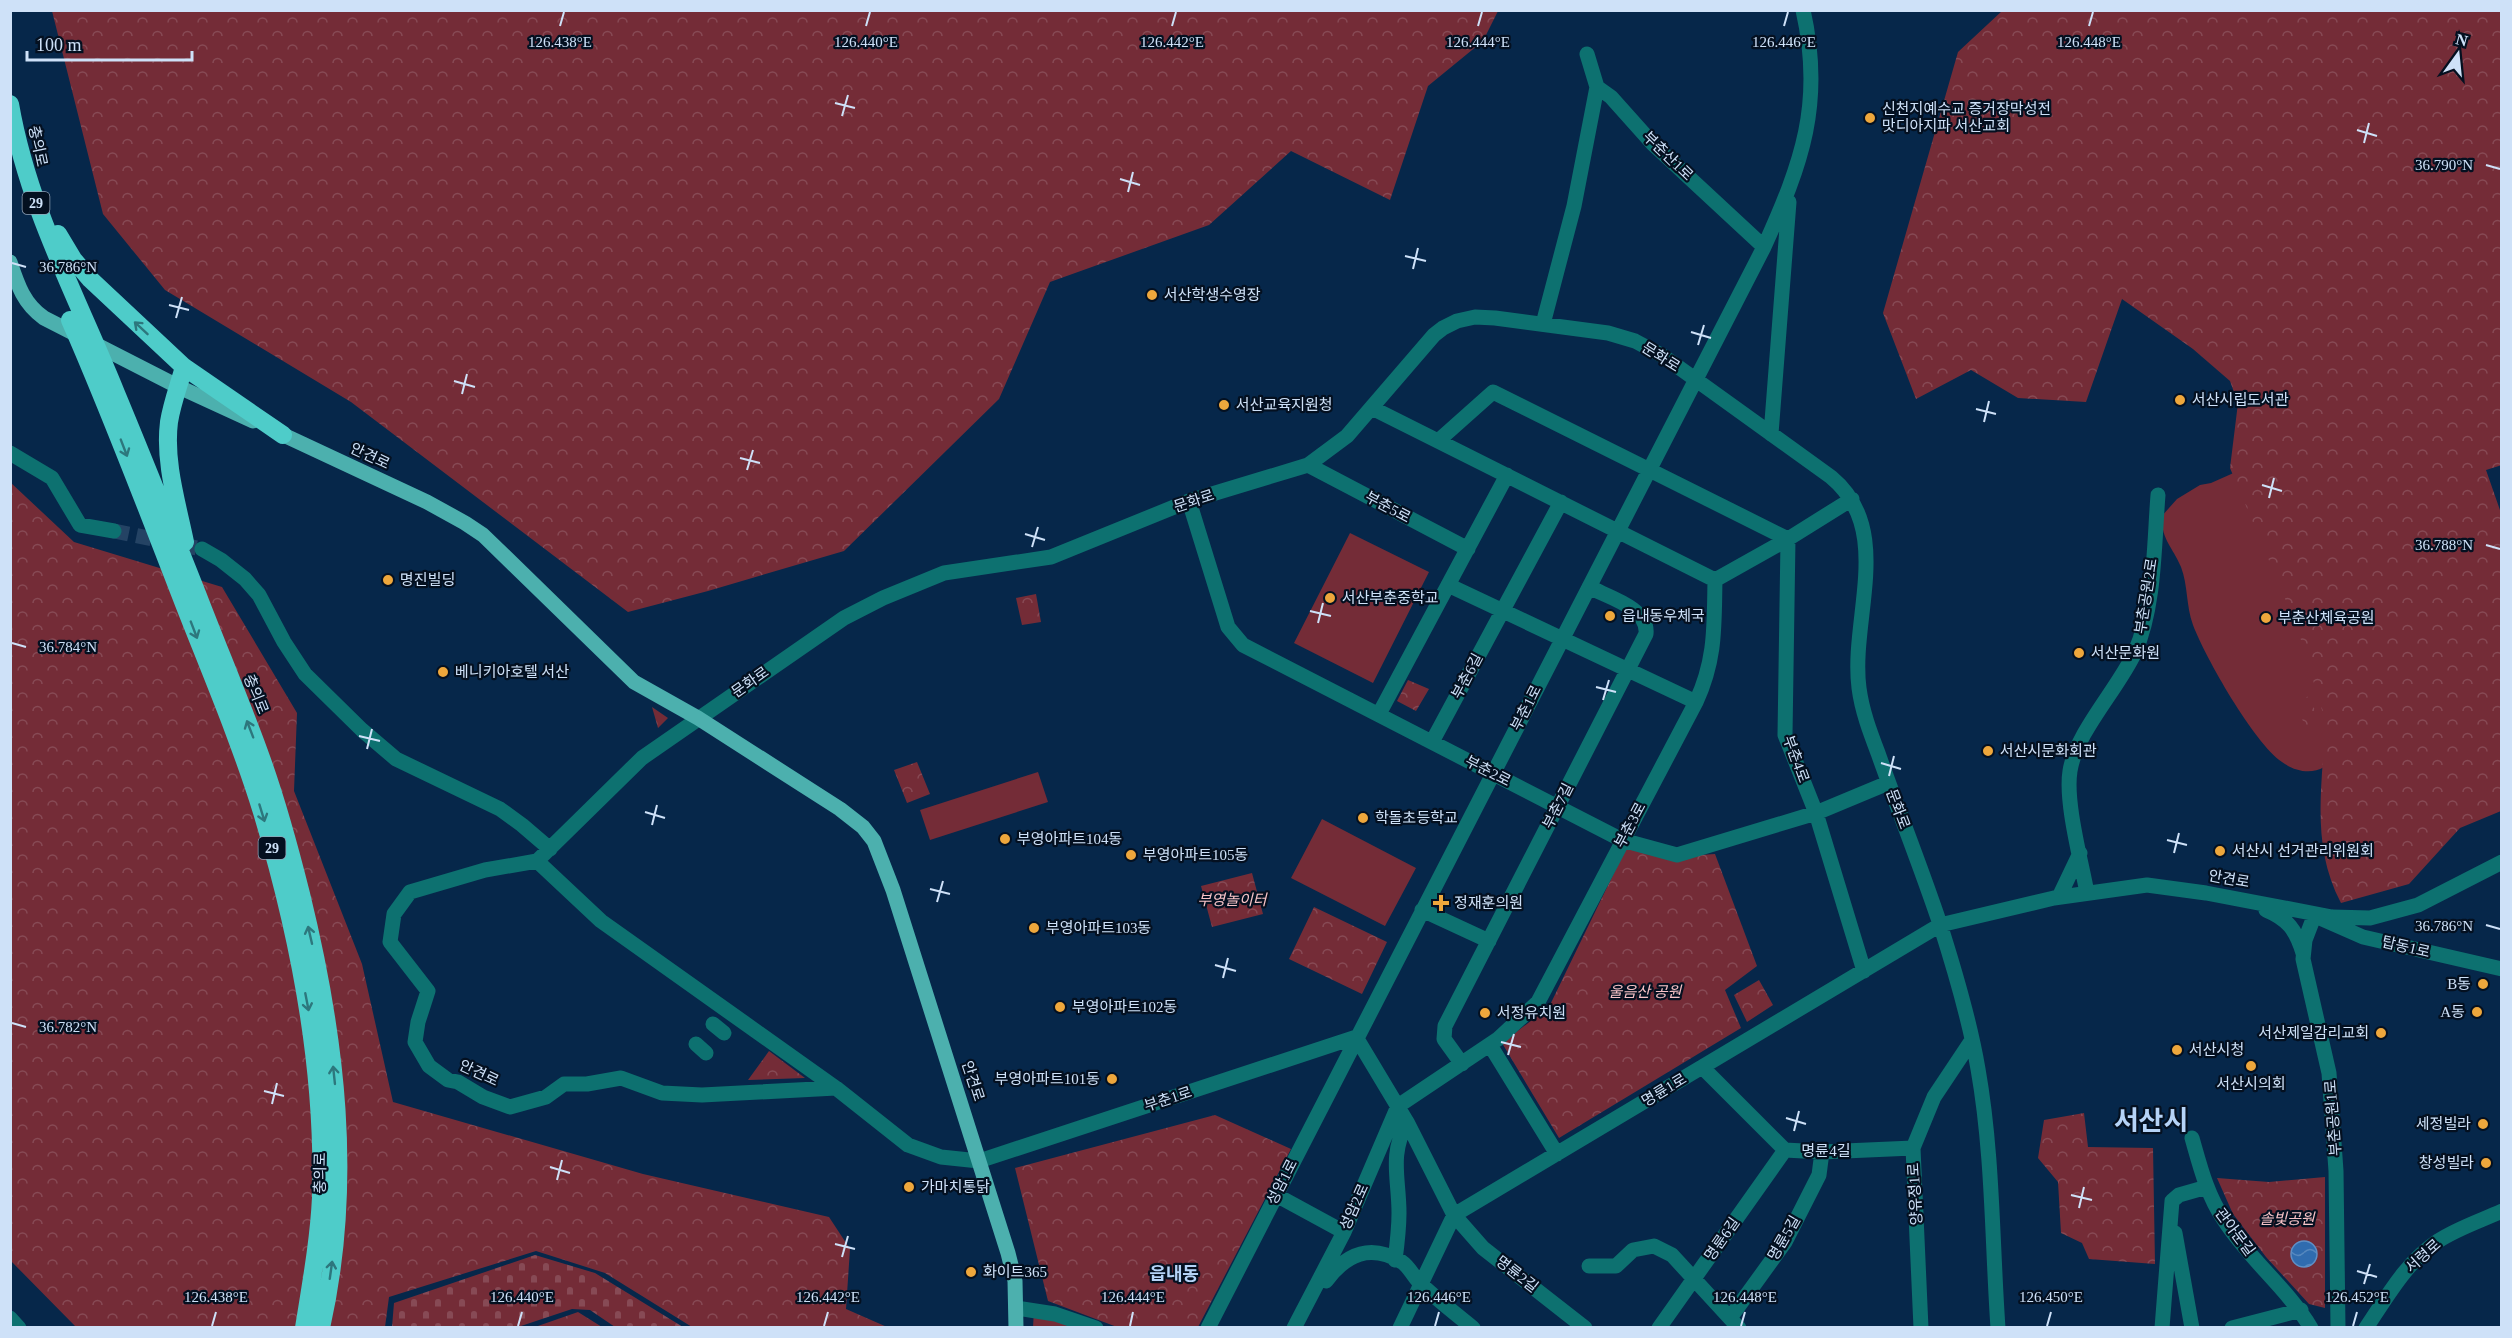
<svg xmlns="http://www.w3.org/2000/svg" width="2512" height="1338" font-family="'Times New Roman','Noto Sans KR',serif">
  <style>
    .grass { fill: #742c37 }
    .forest { fill: url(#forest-crowns) }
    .cemetery { fill: url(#cemetery-stones) }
    .water { fill: url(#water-waves); stroke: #5f8fc5; stroke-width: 1.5 }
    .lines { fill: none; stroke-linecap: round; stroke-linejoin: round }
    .minor-tunnel { stroke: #244364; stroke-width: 15; stroke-dasharray: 15 8; stroke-linecap: butt }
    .minor { stroke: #0d7170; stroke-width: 15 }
    .major { stroke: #4cb0ae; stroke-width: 15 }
    .highway { stroke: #4eccc9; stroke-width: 18 }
    .oneway { stroke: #2d777d }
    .ticks { fill: none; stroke: #cee1f8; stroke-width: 2 }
    .poi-dot { fill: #eea73c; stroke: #041020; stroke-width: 2 }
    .labels { text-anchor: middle; stroke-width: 4.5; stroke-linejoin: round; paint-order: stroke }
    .shield { fill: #041020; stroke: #91a2b7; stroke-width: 1.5 }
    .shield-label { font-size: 14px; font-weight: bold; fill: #cee1f8 }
    .poi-label { font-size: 15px; fill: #cee1f8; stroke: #041020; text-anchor: start }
    .street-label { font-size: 15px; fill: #cee1f8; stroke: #041020 }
    .park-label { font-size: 15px; font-style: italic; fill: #f8c3c7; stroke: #041020 }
    .quarter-label { font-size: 18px; font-weight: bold; fill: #b5d3f7; stroke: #041020 }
    .town-label { font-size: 27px; font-weight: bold; fill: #b5d3f7; stroke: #041020 }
    .ticks-label { font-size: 15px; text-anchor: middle; fill: #cee1f8; stroke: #041020; stroke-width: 4.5; stroke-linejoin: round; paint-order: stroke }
  </style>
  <defs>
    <pattern id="forest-crowns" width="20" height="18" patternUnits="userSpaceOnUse" patternTransform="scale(1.5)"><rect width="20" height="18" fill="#742c37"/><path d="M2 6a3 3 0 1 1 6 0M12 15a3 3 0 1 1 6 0" fill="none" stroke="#874a55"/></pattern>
    <pattern id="cemetery-stones" width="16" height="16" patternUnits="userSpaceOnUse" patternTransform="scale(1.5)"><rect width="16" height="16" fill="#742c37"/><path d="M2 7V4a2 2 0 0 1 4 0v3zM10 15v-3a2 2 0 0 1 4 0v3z" fill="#874a55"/></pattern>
    <pattern id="water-waves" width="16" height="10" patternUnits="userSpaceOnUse" patternTransform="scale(1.5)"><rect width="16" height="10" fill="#306caf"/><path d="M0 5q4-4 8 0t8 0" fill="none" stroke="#5688bf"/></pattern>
  </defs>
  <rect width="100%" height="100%" fill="#06274a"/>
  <path class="grass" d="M2265,459L2361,683L2324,767C2311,775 2294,771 2282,762C2254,743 2205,657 2193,625C2186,606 2188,585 2181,567C2172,546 2163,542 2161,517L2177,499L2200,485L2211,483Z
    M1350,533L1429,572L1373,683L1294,643Z
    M1038,772L1048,802L930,840L920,810Z
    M1322,819L1416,868L1385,926L1291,878Z"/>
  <path class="forest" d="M52,11V10L1498,11L1483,41L1428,86L1390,200L1291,151L1209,225L1050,282L999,399L844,551L708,591L628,612L351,402L165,290L103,214Z
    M2002,11H2501L2502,465L2486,470L2501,513V811L2460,828L2409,884L2341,903C2311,846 2322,789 2325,727L2322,710L2297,627L2230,468L2238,403L2230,381L2193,349L2122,299L2086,402L2018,398L1971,370L1916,399L1883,313L1958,52Z
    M10,482L74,542L222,587L297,713L294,791L362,964L393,1102L643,1174L829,1217L850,1249L846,1309L887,1327H692L605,1273L536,1251L389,1297L385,1327H76L11,1261Z
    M1036,594L1041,622L1022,625L1016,598Z
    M1408,680L1429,689L1416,711L1397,701Z
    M2309,696L2322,727L2308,733L2295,702Z
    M652,707L668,718L658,728Z
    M917,762L930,794L907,803L894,770Z
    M1628,844L1671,857L1715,854L1757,966L1725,990L1741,1028L1559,1138L1502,1043L1549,1007Z
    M1252,873L1263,914L1212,927L1201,886Z
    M1314,907L1387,942L1362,994L1289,959Z
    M1759,980L1773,1005L1747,1022L1734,995Z
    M769,1051L805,1078L748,1080Z
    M2084,1113L2088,1147L2153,1148L2155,1264L2089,1259L2082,1243L2061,1233L2058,1182L2038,1158L2044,1120Z
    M1215,1115L1291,1149L1198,1327H1117L1048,1301L1015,1168Z
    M2325,1177V1308L2309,1304L2266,1257L2233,1214L2217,1178L2269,1182Z
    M1034,1309L1087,1328H1033Z
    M578,1312L602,1327H535Z"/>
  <path class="cemetery" d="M535,1255L595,1273L683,1327H615L590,1310L572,1309L518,1327H392L394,1303Z"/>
  <path class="water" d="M2291 1254a13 13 0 1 1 26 0a13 13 0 1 1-26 0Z"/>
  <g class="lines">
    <path class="minor-tunnel" d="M114,531L202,549"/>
    <path class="minor" d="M1587,54L1597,87L1611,97L1653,144L1764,247
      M1543,324L1574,206L1597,87
      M1771,434L1789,202
      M1438,441L1493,392L1788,539L1785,735L1816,813L1864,971
      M10,453L52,478L80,525L114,531
      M1308,465L1468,549
      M1189,501L1228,627L1243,645L1622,840L1677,855L1816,813L1888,783
      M202,549L221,560L245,579L259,595L284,642L305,674L362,730L396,759L500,809L522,825L550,849
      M1715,580L1788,539L1852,499
      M1448,585L1696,702
      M1379,714L1507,475
      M1432,742L1561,502
      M537,861L601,921L836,1088L908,1145L941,1157L979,1161L1356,1037
      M2087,893C2081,860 2065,802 2070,771C2076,732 2118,689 2135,652C2155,607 2154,544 2158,495
      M2059,897L2080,853
      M1422,910L1489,941
      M2266,910C2288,919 2296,930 2303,953
      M2315,914L2305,940L2303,959L2329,1073L2336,1171L2338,1328
      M2322,919L2363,937L2502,969
      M713,1024L724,1033
      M1356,1037L1407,1122L1454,1215L1483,1248L1585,1328
      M696,1044L706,1053
      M1490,1045L1557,1154
      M1462,1064L1444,1039L1445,1026L1646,634C1649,608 1608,597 1589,587
      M1702,1067L1785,1150L1822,1152L1913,1148
      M836,1088L702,1095L662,1093L621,1078L587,1084H564L546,1097L510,1107L483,1097L458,1082L448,1080L429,1066L415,1042L418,1022L428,991L390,942L394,914L410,892L485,870L537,861L642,758L844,618L883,598L944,573L1051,557L1189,501L1308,465L1347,436L1434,335L1443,328L1457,321L1475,317L1495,318L1608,333L1635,341L1663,356L1831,477C1895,530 1850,618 1859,688C1862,711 1870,732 1878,753C1898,810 1921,867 1940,924C1955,971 1970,1021 1978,1069C1993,1154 1992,1242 1998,1328
      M2192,1138C2200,1166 2207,1195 2224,1220C2249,1259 2287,1288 2311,1328
      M1276,1195L1344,1232
      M2175,1233L2192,1328
      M1395,1260C1397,1245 1399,1229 1399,1213C1399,1178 1389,1156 1407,1122
      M1589,1266H1616L1633,1250L1654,1246L1672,1255L1739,1328
      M1326,1281C1346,1254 1370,1243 1402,1262C1410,1267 1415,1280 1423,1286C1439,1301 1456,1314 1473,1328
      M1016,1308L1055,1314L1096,1328
      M10,1318L19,1328
      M1730,1318L1785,1242L1819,1175L1822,1152
      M1208,1328L1764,247C1802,163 1824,103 1803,10
      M1294,1328L1344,1232L1398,1106L1498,1039L1538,1002L1696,702C1716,659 1714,626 1715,580L1372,408
      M1400,1328L1454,1215L1940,925L2054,898L2147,885L2206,893L2332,917L2370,918L2418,905L2502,862
      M1659,1328L1785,1150
      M1921,1328L1913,1148L1934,1097L1972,1040
      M2162,1328L2172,1201L2179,1195L2207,1187
      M2232,1328L2301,1310
      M2366,1328C2387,1297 2406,1262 2438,1241C2458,1228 2480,1221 2502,1211"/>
    <path class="major" d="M10,262C18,286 24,304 44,318L179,387L253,421
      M275,431L427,502L465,523L483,535L634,682L698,718L840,809L863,827L874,841L893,890L1008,1253L1015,1281L1016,1328"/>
    <path class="highway" d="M10,104C28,208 77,296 116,393C144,460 171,528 198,596C218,648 240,700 259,752C276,798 289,846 301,894C336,1037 354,1182 321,1328
      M58,234L73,259L90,279L184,367L283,435
      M70,320C111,413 147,509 184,604C211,673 240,741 262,812C299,935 325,1067 321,1197C319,1240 311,1284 304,1328
      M184,367C179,385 172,403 169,422C164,462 177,503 185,542"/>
  </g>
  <defs><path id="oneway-shaft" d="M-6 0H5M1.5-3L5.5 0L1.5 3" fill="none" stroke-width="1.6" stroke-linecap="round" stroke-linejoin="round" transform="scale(1.5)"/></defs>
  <g class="oneway">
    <use href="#oneway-shaft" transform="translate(141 328) rotate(-137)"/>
    <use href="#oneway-shaft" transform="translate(124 448) rotate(69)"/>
    <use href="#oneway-shaft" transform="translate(194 630) rotate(69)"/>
    <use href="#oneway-shaft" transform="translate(250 729) rotate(-111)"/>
    <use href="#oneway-shaft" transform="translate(262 813) rotate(73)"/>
    <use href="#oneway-shaft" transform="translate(310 935) rotate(-103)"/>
    <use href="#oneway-shaft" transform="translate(307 1002) rotate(79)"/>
    <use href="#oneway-shaft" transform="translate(334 1075) rotate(-96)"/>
    <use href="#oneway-shaft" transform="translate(331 1270) rotate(-82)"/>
  </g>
  <path class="ticks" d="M560,26L564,12M866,26L870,12M1172,26L1176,12M1478,26L1482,12M1784,26L1788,12M2089,26L2093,12M835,103L855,108M842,116L848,95M2357,130L2377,136M2364,143L2369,123M2486,165L2500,169M1120,179L1140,185M1128,192L1133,172M1405,256L1426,261M12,263L26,267M1413,269L1418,248M169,305L189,310M176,318L182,297M1691,332L1711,338M1698,345L1704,325M454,381L475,387M462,394L467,374M1976,409L1996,414M1984,422L1989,401M740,458L760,463M747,470L753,450M2262,485L2282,491M2269,498L2274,478M1025,534L1045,540M2486,545L2500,549M1032,547L1038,527M1310,611L1331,616M1318,623L1323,603M12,643L26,647M1596,687L1616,692M1603,700L1609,680M359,736L380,741M367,749L372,729M1881,763L1901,769M1889,776L1894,756M645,812L665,818M652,825L657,805M2167,840L2187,845M2174,853L2179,833M930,889L950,894M937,902L943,881M2486,925L2500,929M1215,965L1236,971M1223,978L1228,958M12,1023L26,1027M1501,1042L1521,1047M1508,1055L1514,1034M264,1091L284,1096M272,1104L277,1083M1786,1118L1806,1124M1794,1131L1799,1111M550,1167L570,1173M557,1180L562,1160M2071,1195L2092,1200M2079,1208L2084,1187M835,1244L855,1249M842,1257L848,1236M2357,1271L2377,1277M2364,1284L2370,1264M212,1326L216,1312M518,1326L522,1312M824,1326L828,1312M1130,1326L1133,1312M1435,1326L1439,1312M1741,1326L1745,1312M2047,1326L2051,1312M2353,1326L2357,1312"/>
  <g class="poi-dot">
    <circle cx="1870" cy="118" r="6"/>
    <circle cx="1152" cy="295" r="6"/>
    <circle cx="2180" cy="400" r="6"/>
    <circle cx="1224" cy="405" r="6"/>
    <circle cx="388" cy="580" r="6"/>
    <circle cx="1330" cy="598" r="6"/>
    <circle cx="1610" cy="616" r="6"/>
    <circle cx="2266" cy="618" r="6"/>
    <circle cx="2079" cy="653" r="6"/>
    <circle cx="443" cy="672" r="6"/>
    <circle cx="1988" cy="751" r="6"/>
    <circle cx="1363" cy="818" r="6"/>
    <circle cx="1005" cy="839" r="6"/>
    <circle cx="2220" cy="851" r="6"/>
    <circle cx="1131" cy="855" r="6"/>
    <path d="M1438 894h6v6h6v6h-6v6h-6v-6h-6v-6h6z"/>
    <circle cx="1034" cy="928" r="6"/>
    <circle cx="2483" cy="984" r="6"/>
    <circle cx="1060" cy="1007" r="6"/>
    <circle cx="2477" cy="1012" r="6"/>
    <circle cx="1485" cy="1013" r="6"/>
    <circle cx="2381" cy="1033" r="6"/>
    <circle cx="2177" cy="1050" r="6"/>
    <circle cx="2251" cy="1066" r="6"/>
    <circle cx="1112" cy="1079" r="6"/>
    <circle cx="2483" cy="1124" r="6"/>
    <circle cx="2486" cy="1163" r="6"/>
    <circle cx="909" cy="1187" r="6"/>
    <circle cx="971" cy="1272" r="6"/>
  </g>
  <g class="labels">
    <g class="shield">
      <rect x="22.5" y="192" width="27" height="22" rx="4.5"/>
      <rect x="258.5" y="837" width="27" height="22" rx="4.5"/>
    </g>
    <g class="shield-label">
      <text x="36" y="208">29</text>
      <text x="272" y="853">29</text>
    </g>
    <g class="poi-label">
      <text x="1882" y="114">신천지예수교 증거장막성전<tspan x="1882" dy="17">맛디아지파 서산교회</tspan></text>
      <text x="1164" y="300">서산학생수영장</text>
      <text x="2192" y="405">서산시립도서관</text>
      <text x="1236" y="410">서산교육지원청</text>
      <text x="400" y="585">명진빌딩</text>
      <text x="1342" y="603">서산부춘중학교</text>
      <text x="1622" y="621">읍내동우체국</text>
      <text x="2278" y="623">부춘산체육공원</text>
      <text x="2091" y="658">서산문화원</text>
      <text x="455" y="677">베니키아호텔 서산</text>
      <text x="2000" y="756">서산시문화회관</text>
      <text x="1375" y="823">학돌초등학교</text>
      <text x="1017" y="844">부영아파트104동</text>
      <text x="2232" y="856">서산시 선거관리위원회</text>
      <text x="1143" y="860">부영아파트105동</text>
      <text x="1454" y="908">정재훈의원</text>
      <text x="1046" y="933">부영아파트103동</text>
      <text x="2471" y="989" text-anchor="end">B동</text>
      <text x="1072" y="1012">부영아파트102동</text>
      <text x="2465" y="1017" text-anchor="end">A동</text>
      <text x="1497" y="1018">서정유치원</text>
      <text x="2369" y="1038" text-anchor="end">서산제일감리교회</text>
      <text x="2189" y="1055">서산시청</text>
      <text x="1100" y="1084" text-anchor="end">부영아파트101동</text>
      <text x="2251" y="1089" text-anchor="middle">서산시의회</text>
      <text x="2471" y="1129" text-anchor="end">세정빌라</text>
      <text x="2474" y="1168" text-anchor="end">창성빌라</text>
      <text x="921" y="1192">가마치통닭</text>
      <text x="983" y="1277">화이트365</text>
    </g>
    <g class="street-label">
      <text transform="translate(38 146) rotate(78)" y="5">충의로</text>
      <text transform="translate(1668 156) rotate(44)" y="5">부춘산1로</text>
      <text transform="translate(1661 357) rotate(32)" y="5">문화로</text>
      <text transform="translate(370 456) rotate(25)" y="5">안견로</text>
      <text transform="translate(1194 501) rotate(-18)" y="5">문화로</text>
      <text transform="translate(1388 507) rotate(28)" y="5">부춘5로</text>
      <text transform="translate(2146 596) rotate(-81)" y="5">부춘공원2로</text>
      <text transform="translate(1467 676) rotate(-62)" y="5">부춘6길</text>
      <text transform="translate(750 682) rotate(-35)" y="5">문화로</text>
      <text transform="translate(256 694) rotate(68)" y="5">충의로</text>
      <text transform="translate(1526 708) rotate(-63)" y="5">부춘1로</text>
      <text transform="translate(1796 759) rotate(70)" y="5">부춘4로</text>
      <text transform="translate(1488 771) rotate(27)" y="5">부춘2로</text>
      <text transform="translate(1558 806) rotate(-63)" y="5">부춘7길</text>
      <text transform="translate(1898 809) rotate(69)" y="5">문화로</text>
      <text transform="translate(1630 825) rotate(-62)" y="5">부춘3로</text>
      <text transform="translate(2229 879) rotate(10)" y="5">안견로</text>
      <text transform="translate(2406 947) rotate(13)" y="5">탑동1로</text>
      <text transform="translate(479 1073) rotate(25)" y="5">안견로</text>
      <text transform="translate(973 1081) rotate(72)" y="5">안견로</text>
      <text transform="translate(1664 1090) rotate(-31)" y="5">명륜1로</text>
      <text transform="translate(1168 1099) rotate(-18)" y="5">부춘1로</text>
      <text transform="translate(2333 1118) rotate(-94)" y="5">부춘공원1로</text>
      <text x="1826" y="1156">명륜4길</text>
      <text transform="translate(320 1173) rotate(-89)" y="5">충의로</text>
      <text transform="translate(1282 1182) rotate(-63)" y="5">성암1로</text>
      <text transform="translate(1915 1194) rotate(-93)" y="5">양유정1로</text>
      <text transform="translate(1354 1207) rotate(-66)" y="5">성암2로</text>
      <text transform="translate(2235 1232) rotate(53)" y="5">관아문길</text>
      <text transform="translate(1784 1238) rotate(-60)" y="5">명륜5길</text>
      <text transform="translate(1722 1239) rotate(-55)" y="5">명륜6길</text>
      <text transform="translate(2423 1256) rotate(-42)" y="5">서령로</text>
      <text transform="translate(1517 1274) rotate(38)" y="5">명륜2길</text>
    </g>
    <g class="park-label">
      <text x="1232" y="905">부영놀이터</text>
      <text x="1645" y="997">울음산 공원</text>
      <text x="2287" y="1224">솔빛공원</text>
    </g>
    <g class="quarter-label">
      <text x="1174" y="1280">읍내동</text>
    </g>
    <g class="town-label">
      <text x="2151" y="1130">서산시</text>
    </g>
  </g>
  <g class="ticks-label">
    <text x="560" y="47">126.438°E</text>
    <text x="866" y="47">126.440°E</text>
    <text x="1172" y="47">126.442°E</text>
    <text x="1478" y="47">126.444°E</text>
    <text x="1784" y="47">126.446°E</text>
    <text x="2089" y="47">126.448°E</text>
    <text x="2444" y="170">36.790°N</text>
    <text x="68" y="272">36.786°N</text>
    <text x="2444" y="550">36.788°N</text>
    <text x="68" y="652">36.784°N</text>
    <text x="2444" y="931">36.786°N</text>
    <text x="68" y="1032">36.782°N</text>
    <text x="216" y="1302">126.438°E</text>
    <text x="522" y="1302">126.440°E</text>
    <text x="828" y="1302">126.442°E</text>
    <text x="1133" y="1302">126.444°E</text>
    <text x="1439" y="1302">126.446°E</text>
    <text x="1745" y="1302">126.448°E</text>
    <text x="2051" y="1302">126.450°E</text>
    <text x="2357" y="1302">126.452°E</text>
  </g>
  <rect width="2512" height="1338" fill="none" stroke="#cee1f8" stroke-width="24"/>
  <g transform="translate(2458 54) rotate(15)" stroke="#041020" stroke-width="4.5" paint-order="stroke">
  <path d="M0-4.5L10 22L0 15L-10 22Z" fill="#cee1f8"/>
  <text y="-9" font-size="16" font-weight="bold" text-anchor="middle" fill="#cee1f8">N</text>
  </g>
  <path d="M27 51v9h165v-9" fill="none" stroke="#cee1f8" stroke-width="3"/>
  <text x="36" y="51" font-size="18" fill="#cee1f8" stroke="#041020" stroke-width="4.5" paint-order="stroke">100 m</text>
</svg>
